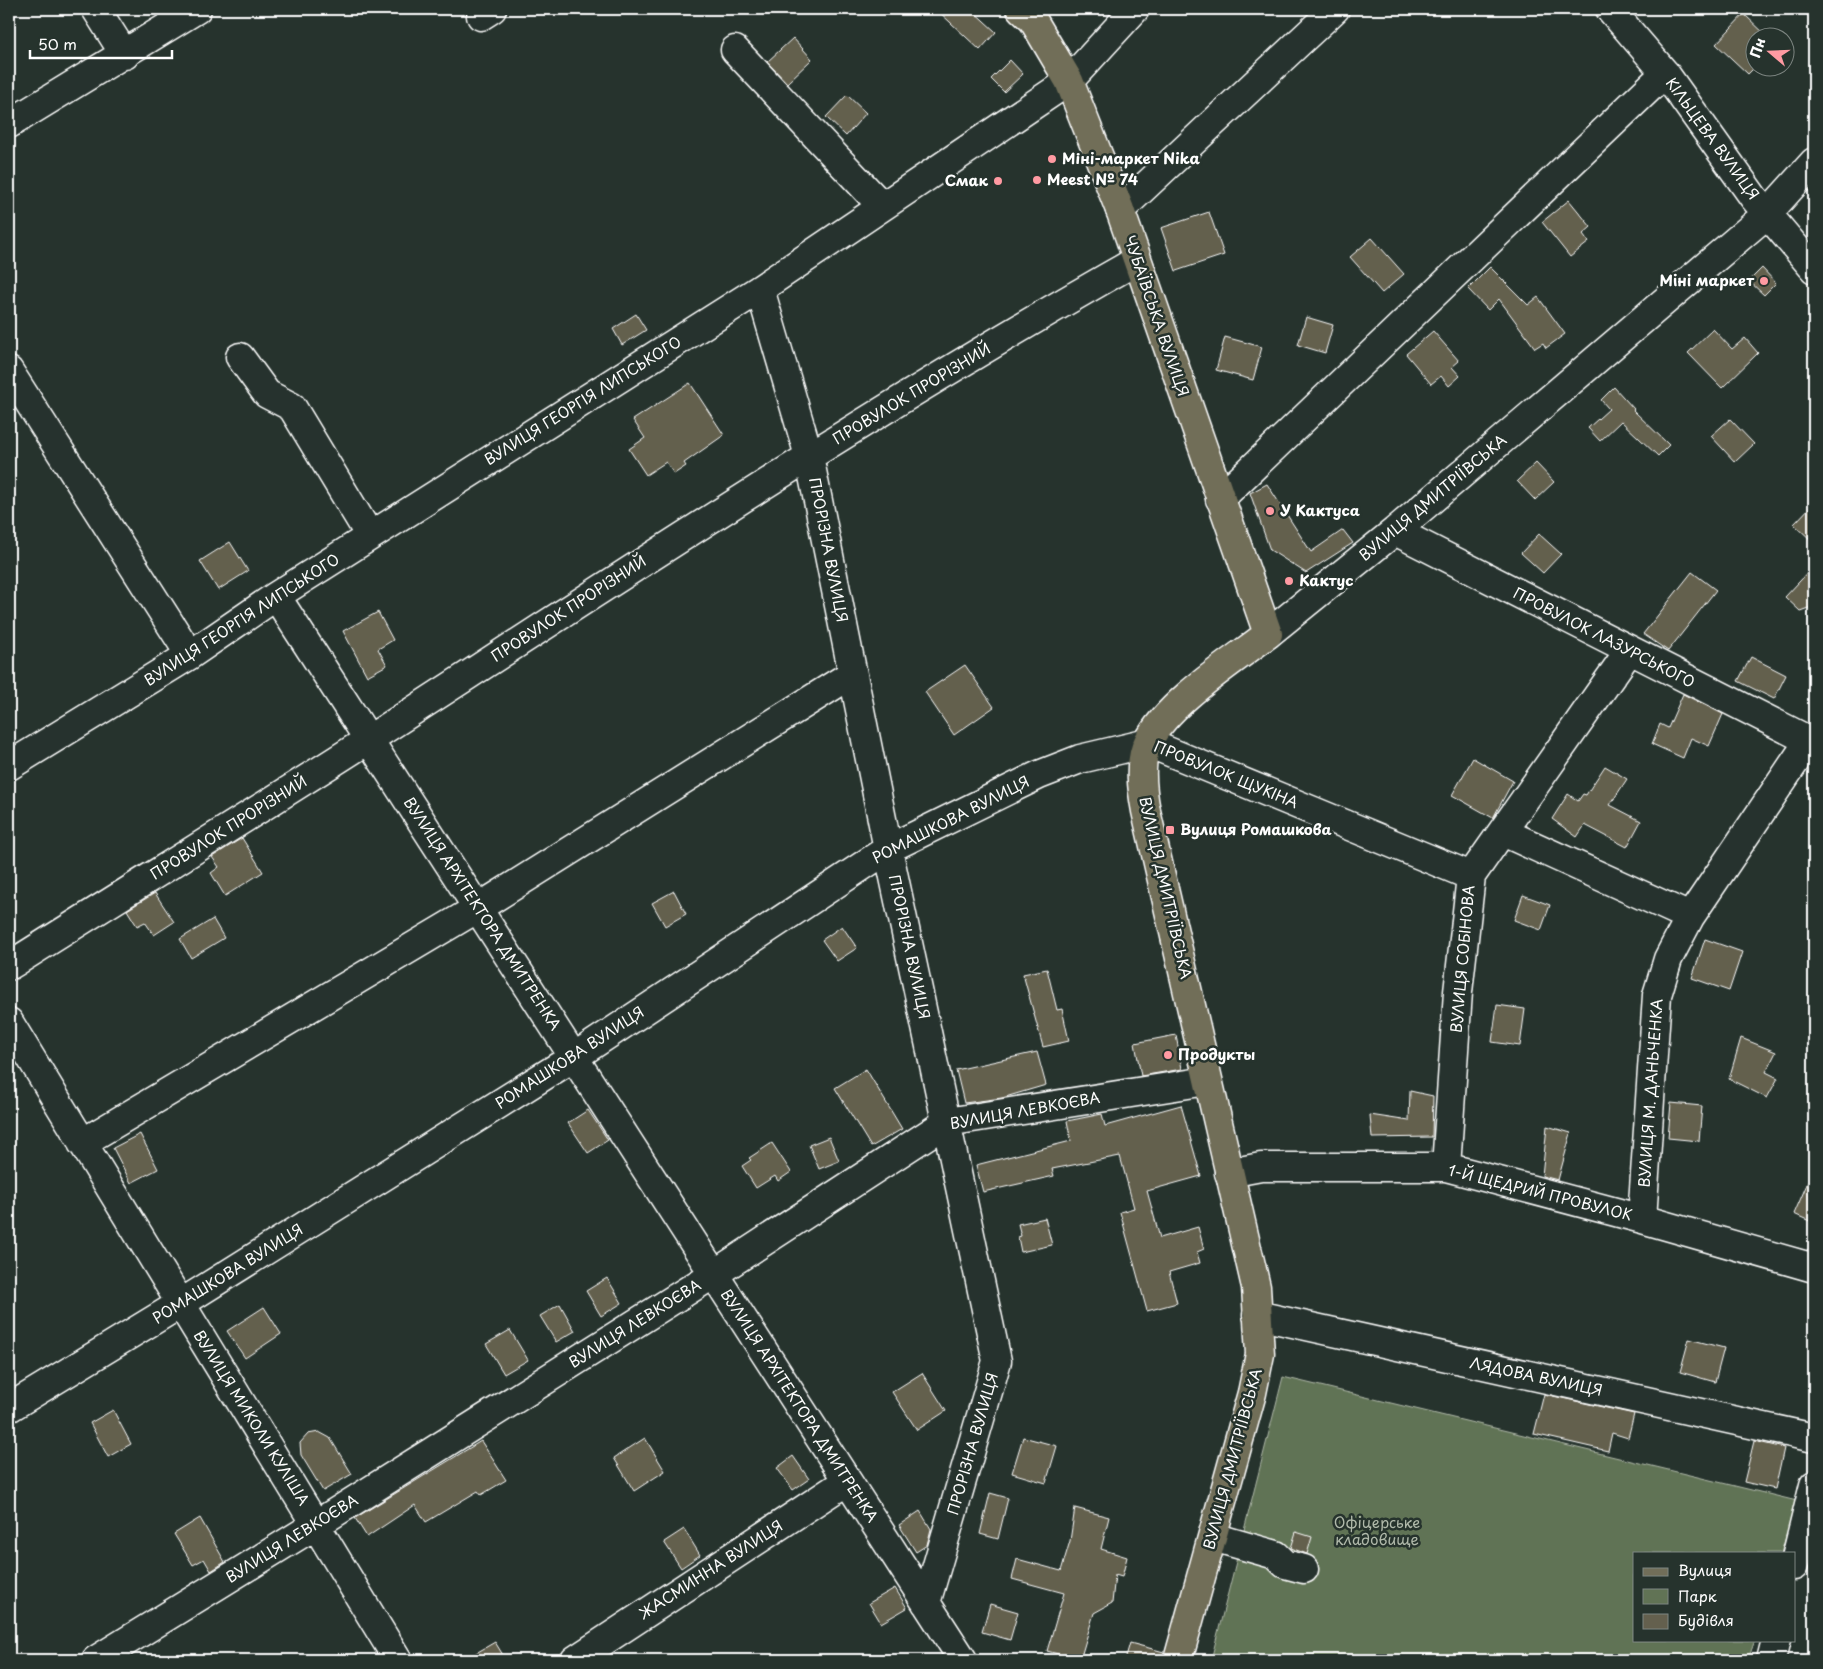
<svg xmlns="http://www.w3.org/2000/svg" width="1823" height="1669" font-family="'Playpen Sans',sans-serif">
  <style>
    .green { fill: #617355; stroke: #b0b9aa }
    .building { fill: #64604e; stroke: #fff }
    .lines { fill: none; stroke-linecap: round; stroke-linejoin: round }
    .minor-casing { stroke: #fff; stroke-width: 31 }
    .major-casing { stroke: #fff; stroke-width: 31 }
    .minor { stroke: #26332d; stroke-width: 28 }
    .major { stroke: #716e59; stroke-width: 28 }
    .poi-dot { fill: #ff9aa2; stroke: #26332d; stroke-width: 2 }
    .labels { text-anchor: middle; stroke-width: 5; stroke-linejoin: round; paint-order: stroke }
    .street-label { font-size: 15px; fill: #fff; stroke: #26332d }
    .poi-label { font-size: 15px; font-weight: bold; fill: #fff; stroke: #26332d; text-anchor: start }
    .park-label { font-size: 15px; fill: #b0b9aa; stroke: #26332d }
  </style>
  <rect width="100%" height="100%" fill="#26332d"/>
  <filter id="ink" filterUnits="userSpaceOnUse"><feTurbulence type="fractalNoise" baseFrequency=".02" numOctaves="2"/><feDisplacementMap in="SourceGraphic" scale="10" xChannelSelector="R" yChannelSelector="G"/><feConvolveMatrix kernelMatrix="1 2 1 2 8 2 1 2 1" color-interpolation-filters="sRGB"/></filter>
  <g filter="url(#ink)">
    <path class="green" d="M1283,1377L1797,1501L1781,1553H1634V1640H1755L1748,1660H1211Z"/>
    <path class="building" d="M936,9H971L996,32L980,50Z
      M1744,14L1769,38H1756V66L1748,74L1716,44Z
      M793,38L812,59L787,83L767,62Z
      M1010,60L1023,74L1004,92L991,79Z
      M847,95L866,113L846,136L826,117Z
      M1569,200L1591,227L1583,234L1589,242L1570,257L1542,222Z
      M1209,212L1224,255L1176,271L1161,228Z
      M1372,238L1404,274L1382,293L1350,257Z
      M1490,267L1528,305L1538,297L1565,334L1546,348L1543,343L1535,348L1499,299L1488,310L1468,289Z
      M1762,268L1776,283L1764,295L1749,281Z
      M636,314L646,330L622,345L613,329Z
      M1306,317L1333,325L1325,353L1298,345Z
      M1713,329L1732,349L1745,338L1758,353L1722,388L1688,353Z
      M1433,331L1459,361L1452,367L1460,376L1449,386L1441,376L1431,384L1406,354Z
      M1225,337L1262,347L1253,380L1216,370Z
      M690,383L724,435L684,463L686,466L674,474L666,462L646,475L629,449L645,438L633,420Z
      M1614,387L1634,409L1633,410L1669,445L1658,456L1621,421L1600,441L1588,428L1609,409L1601,400Z
      M1730,419L1754,444L1735,462L1711,436Z
      M1536,463L1554,482L1535,500L1517,481Z
      M1267,484L1311,552L1343,530L1353,543L1306,573L1270,550L1250,493Z
      M1814,503V543L1794,524Z
      M1539,534L1561,554L1543,573L1521,553Z
      M230,542L248,571L218,590L200,561Z
      M1814,566V606L1800,611L1785,597Z
      M1692,572L1716,590L1668,651L1643,634Z
      M378,612L393,640L378,649L387,665L367,676L343,631Z
      M1751,657L1786,675L1774,699L1738,681Z
      M965,665L994,707L954,735L925,692Z
      M1683,694L1723,714L1709,746L1691,738L1683,758L1652,744L1660,724L1668,728Z
      M1473,758L1513,781L1493,818L1452,795Z
      M1605,766L1627,779L1610,805L1641,821L1627,847L1585,825L1577,837L1552,819L1568,794L1578,801L1583,794L1586,795Z
      M242,838L263,872L225,896L211,873L219,867L212,857Z
      M674,891L686,914L665,926L652,903Z
      M155,893L174,922L154,935L145,922L137,926L127,910Z
      M1523,895L1550,905L1541,930L1514,920Z
      M213,919L224,938L191,958L180,939Z
      M842,926L857,948L837,961L822,940Z
      M1705,939L1742,952L1729,991L1692,978Z
      M1047,969L1057,1010L1062,1009L1069,1041L1043,1047L1023,974Z
      M1497,1005L1525,1009L1520,1046L1492,1042Z
      M1176,1035L1182,1069L1141,1076L1135,1043Z
      M1741,1038L1776,1052L1766,1072L1778,1078L1767,1098L1729,1079Z
      M1037,1052L1046,1085L1002,1098L964,1103L956,1070Z
      M866,1069L902,1129L871,1147L835,1088Z
      M1410,1091L1433,1096L1432,1137L1372,1138L1370,1115L1409,1121Z
      M1671,1103L1702,1106L1699,1141L1668,1138Z
      M1181,1105L1201,1176L1147,1191L1160,1238L1198,1227L1204,1249L1197,1252L1200,1263L1169,1272L1177,1303L1147,1311L1120,1212L1134,1208L1120,1156L1052,1169L1054,1176L983,1192L976,1165L1071,1141L1067,1121L1102,1114L1105,1126Z
      M588,1110L608,1140L588,1153L568,1123Z
      M1547,1126L1571,1133L1558,1180L1542,1176Z
      M140,1134L158,1169L131,1183L113,1148Z
      M829,1137L839,1161L819,1169L809,1145Z
      M772,1143L791,1172L778,1181L775,1176L756,1188L742,1166L751,1160L749,1158Z
      M1814,1168V1223L1794,1214Z
      M1045,1218L1052,1245L1021,1252L1018,1237L1021,1236L1018,1224Z
      M607,1278L622,1303L601,1316L586,1291Z
      M560,1304L575,1331L556,1342L540,1316Z
      M264,1307L281,1334L245,1358L227,1331Z
      M510,1330L528,1360L504,1374L486,1344Z
      M1689,1339L1724,1348L1715,1382L1680,1372Z
      M922,1373L946,1411L917,1430L892,1392Z
      M1544,1394L1634,1414L1628,1438L1612,1433L1608,1451L1534,1434Z
      M113,1410L131,1444L108,1457L90,1423Z
      M319,1432L330,1438L352,1474L323,1491L301,1455L300,1443L308,1434Z
      M1023,1437L1057,1446L1046,1483L1012,1473Z
      M645,1438L665,1471L634,1491L614,1458Z
      M481,1441L506,1480L481,1495L478,1491L426,1522L415,1505L367,1537L355,1518Z
      M1754,1441L1784,1448L1775,1489L1744,1482Z
      M793,1456L809,1479L793,1490L777,1468Z
      M990,1493L1008,1498L998,1539L980,1534Z
      M1075,1508L1109,1517L1101,1549L1127,1557L1122,1577L1115,1575L1112,1603L1094,1613L1080,1660L1047,1651L1064,1593L1012,1579L1017,1559L1061,1571L1070,1541Z
      M920,1511L931,1529L927,1545L916,1552L899,1525Z
      M200,1518L225,1562L211,1571L204,1559L193,1565L174,1534Z
      M684,1529L700,1555L681,1568L664,1542Z
      M1296,1532L1312,1537L1307,1554L1291,1548Z
      M895,1588L907,1608L881,1623L869,1603Z
      M990,1604L1018,1612L1010,1640L982,1632Z
      M495,1642L506,1660H464Z
      M1130,1643L1164,1652L1163,1660H1125Z"/>
    <g class="lines">
      <g class="minor-casing">
        <path id="minor" d="M96,9L125,55
          M1610,9L1665,73L1754,198L1814,269
          M481,16L492,9
          M735,50L882,206
          M9,124L197,9
          M1120,210L1335,9
          M760,289L809,456L888,849L997,1361L926,1603
          M240,357L267,394L292,407L370,536
          M9,371L190,655
          M1220,499L1665,73
          M1395,531L1814,743
          M276,596L963,1660
          M1268,634L1395,531L1767,214L1814,162
          M9,766L190,655L276,596L760,289L1069,81L1135,9
          M1503,832L1690,917
          M9,966C129,890 251,815 371,738C623,575 874,409 1136,261
          M9,1022L398,1660
          M82,1143L478,908L852,674
          M1446,1167L1458,992L1471,876L1629,651
          M1229,1173L1261,1167H1446L1642,1219L1814,1268
          M1642,1219L1657,995L1668,959L1690,917L1809,741
          M1257,1315L1814,1438
          M9,1408L180,1304L574,1057L888,849L1039,775L1080,759L1148,743L1471,876
          M1213,1537L1276,1555L1285,1564L1304,1569
          M1794,1566L1814,1485
          M96,1660L317,1524L714,1274L947,1122L1207,1081
          M575,1660L847,1481
          M1771,1660L1776,1640"/>
      </g>
      <g class="major-casing">
        <path id="major" d="M1021,9L1033,20L1069,81L1120,210L1268,634C1232,662 1168,702 1148,742C1138,762 1142,790 1146,811L1256,1287L1260,1354L1252,1393L1178,1660"/>
      </g>
      <use href="#minor" class="minor"/>
      <use href="#major" class="major"/>
    </g>
  </g>
  <g class="poi-dot">
    <circle cx="1052" cy="159" r="5"/>
    <circle cx="1037" cy="180" r="5"/>
    <circle cx="998" cy="181" r="5"/>
    <circle cx="1764" cy="281" r="5"/>
    <circle cx="1270" cy="511" r="5"/>
    <circle cx="1289" cy="581" r="5"/>
    <rect x="1165" y="825" width="10" height="10" rx="2.5"/>
    <circle cx="1168" cy="1055" r="5"/>
  </g>
  <g class="labels">
    <g class="street-label">
      <text transform="translate(1712 139) rotate(54)" y="5">КІЛЬЦЕВА ВУЛИЦЯ</text>
      <text transform="translate(1156 316) rotate(71)" y="5">ЧУБАЇВСЬКА ВУЛИЦЯ</text>
      <text transform="translate(912 394) rotate(-31)" y="5">ПРОВУЛОК ПРОРІЗНИЙ</text>
      <text transform="translate(583 401) rotate(-32)" y="5">ВУЛИЦЯ ГЕОРГІЯ ЛИПСЬКОГО</text>
      <text transform="translate(1433 498) rotate(-40)" y="5">ВУЛИЦЯ ДМИТРІЇВСЬКА</text>
      <text transform="translate(828 550) rotate(79)" y="5">ПРОРІЗНА ВУЛИЦЯ</text>
      <text transform="translate(569 609) rotate(-33)" y="5">ПРОВУЛОК ПРОРІЗНИЙ</text>
      <text transform="translate(242 620) rotate(-33)" y="5">ВУЛИЦЯ ГЕОРГІЯ ЛИПСЬКОГО</text>
      <text transform="translate(1604 638) rotate(27)" y="5">ПРОВУЛОК ЛАЗУРСЬКОГО</text>
      <text transform="translate(1226 775) rotate(22)" y="5">ПРОВУЛОК ЩУКІНА</text>
      <text transform="translate(951 820) rotate(-27)" y="5">РОМАШКОВА ВУЛИЦЯ</text>
      <text transform="translate(229 828) rotate(-32)" y="5">ПРОВУЛОК ПРОРІЗНИЙ</text>
      <text transform="translate(1165 888) rotate(77)" y="5">ВУЛИЦЯ ДМИТРІЇВСЬКА</text>
      <text transform="translate(482 914) rotate(57)" y="5">ВУЛИЦЯ АРХІТЕКТОРА ДМИТРЕНКА</text>
      <text transform="translate(909 947) rotate(78)" y="5">ПРОРІЗНА ВУЛИЦЯ</text>
      <text transform="translate(1463 959) rotate(-85)" y="5">ВУЛИЦЯ СОБІНОВА</text>
      <text transform="translate(570 1058) rotate(-33)" y="5">РОМАШКОВА ВУЛИЦЯ</text>
      <text transform="translate(1651 1093) rotate(-86)" y="5">ВУЛИЦЯ М. ДАНЬЧЕНКА</text>
      <text transform="translate(1025 1111) rotate(-10)" y="5">ВУЛИЦЯ ЛЕВКОЄВА</text>
      <text transform="translate(1540 1193) rotate(14)" y="5">1-Й ЩЕДРИЙ ПРОВУЛОК</text>
      <text transform="translate(228 1274) rotate(-32)" y="5">РОМАШКОВА ВУЛИЦЯ</text>
      <text transform="translate(635 1324) rotate(-32)" y="5">ВУЛИЦЯ ЛЕВКОЄВА</text>
      <text transform="translate(1536 1377) rotate(12)" y="5">ЛЯДОВА ВУЛИЦЯ</text>
      <text transform="translate(799 1406) rotate(57)" y="5">ВУЛИЦЯ АРХІТЕКТОРА ДМИТРЕНКА</text>
      <text transform="translate(251 1418) rotate(58)" y="5">ВУЛИЦЯ МИКОЛИ КУЛІША</text>
      <text transform="translate(973 1444) rotate(-74)" y="5">ПРОРІЗНА ВУЛИЦЯ</text>
      <text transform="translate(1233 1459) rotate(-75)" y="5">ВУЛИЦЯ ДМИТРІЇВСЬКА</text>
      <text transform="translate(292 1539) rotate(-32)" y="5">ВУЛИЦЯ ЛЕВКОЄВА</text>
      <text transform="translate(711 1570) rotate(-33)" y="5">ЖАСМИННА ВУЛИЦЯ</text>
    </g>
    <g class="poi-label">
      <text x="1062" y="164">Міні-маркет Nika</text>
      <text x="1047" y="185">Meest № 74</text>
      <text x="988" y="186" text-anchor="end">Смак</text>
      <text x="1754" y="286" text-anchor="end">Міні маркет</text>
      <text x="1280" y="516">У Кактуса</text>
      <text x="1299" y="586">Кактус</text>
      <text x="1180" y="835">Вулиця Ромашкова</text>
      <text x="1178" y="1060">Продукты</text>
    </g>
    <g class="park-label">
      <text x="1377" y="1528">Офіцерське<tspan x="1377" dy="17">кладовище</tspan></text>
    </g>
  </g>
  <rect width="1823" height="1669" fill="none" stroke="#26332d" stroke-width="30"/>
  <rect x="15" y="15" width="1793" height="1639" fill="none" stroke="#fff" stroke-width="2" filter="url(#ink)"/>
  <rect x="1633" y="1552" width="162" height="90" fill="#26332d" stroke="#7d8581"/>
  <rect x="1643" y="1568" width="25" height="8" fill="#716e59" stroke="#7d8581"/>
  <text x="1678" y="1576" font-size="15" fill="#ffffff">Вулиця</text>
  <rect x="1643" y="1589" width="25" height="15" fill="#617355" stroke="#7d8581"/>
  <text x="1678" y="1602" font-size="15" fill="#ffffff">Парк</text>
  <rect x="1643" y="1614" width="25" height="15" fill="#64604e" stroke="#7d8581"/>
  <text x="1678" y="1626" font-size="15" fill="#ffffff">Будівля</text>
  <g transform="translate(1770 52) rotate(289)"><circle r="24" fill="#26332d" stroke="#7d8581"/>
  <path d="M0-4L9 19L0 12L-9 19Z" fill="#ff9aa2"/>
  <text y="-8" font-size="14" font-weight="bold" text-anchor="middle" fill="#ffffff">Пн</text>
  </g>
  <path d="M30 50v8h142v-8" fill="none" stroke="#ffffff" stroke-width="2.5"/>
  <text x="38" y="50" font-size="15" fill="#ffffff" stroke="#26332d" stroke-width="4" paint-order="stroke">50 m</text>
</svg>
